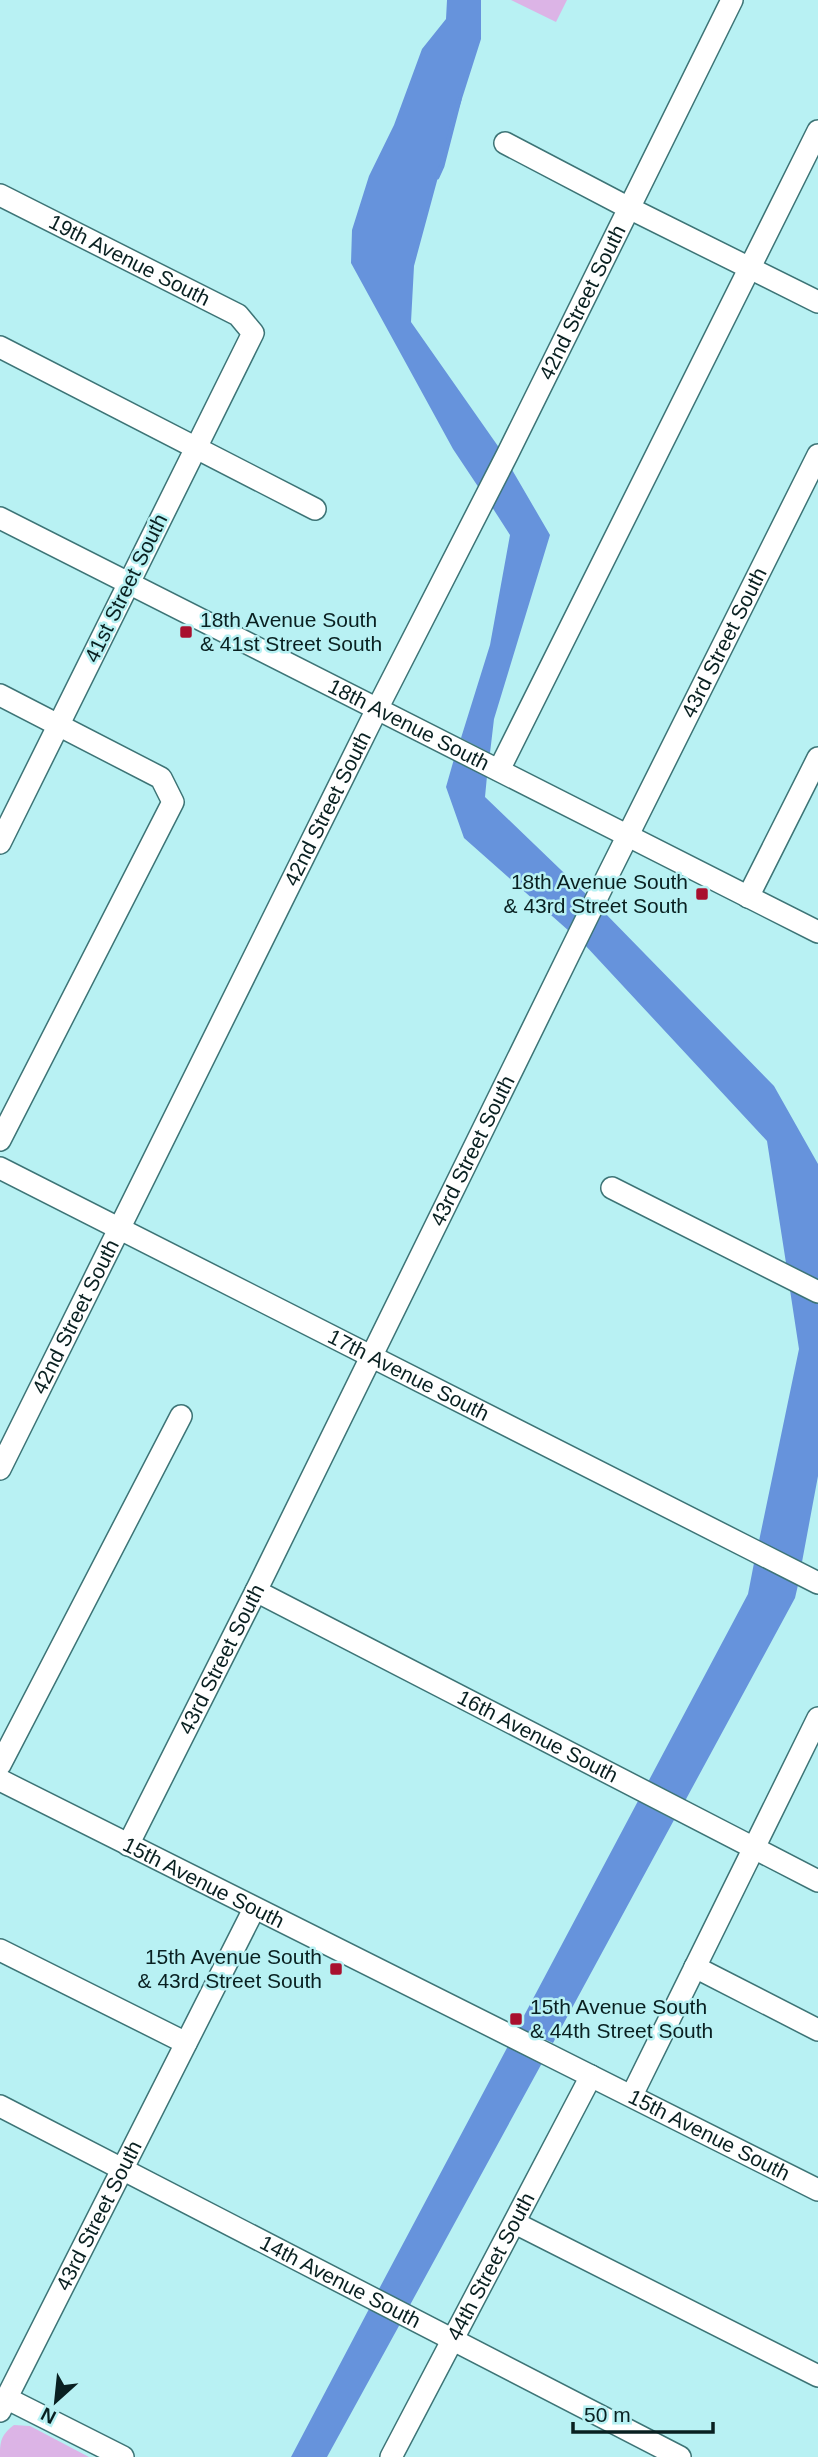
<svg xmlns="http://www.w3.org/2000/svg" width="818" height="2457" font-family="Helvetica,sans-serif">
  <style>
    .green { fill: #dcb4e6 }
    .water { fill: #6693dc }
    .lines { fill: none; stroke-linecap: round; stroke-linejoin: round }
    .stream { stroke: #6693dc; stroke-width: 5 }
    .minor-casing { stroke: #3d7476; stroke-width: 24 }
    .minor { stroke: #fff; stroke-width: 21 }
    .poi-dot { fill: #a8102e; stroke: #b8f1f3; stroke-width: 2.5 }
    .labels { text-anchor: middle; stroke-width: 5; stroke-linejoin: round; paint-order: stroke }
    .street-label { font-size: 21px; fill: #092021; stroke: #b8f1f3 }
    .poi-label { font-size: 21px; fill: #092021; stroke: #b8f1f3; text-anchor: start }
  </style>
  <rect width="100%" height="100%" fill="#b8f1f3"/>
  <path class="green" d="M511,0H567L556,22Z
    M14,2425L30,2426L89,2457H0C0,2441 1,2435 14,2425Z"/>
  <path class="water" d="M447,0H481V39L444,155L414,266L411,322L500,449L479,488L453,449L351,263L352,230L369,176L394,125L422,49L446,19Z
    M511,468L550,535L494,719L490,753L461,738L490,645L510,535L492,507Z
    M454,759L487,776L485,797L587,895L569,931L464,838L446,787Z
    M601,909L774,1086L818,1164V1280L786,1263L767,1141L584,944Z
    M790,1290L818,1304V1476L802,1562L759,1541L799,1349Z
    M754,1563L798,1585L795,1598L685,1801L648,1782L748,1594Z
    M638,1801L674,1820L553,2043L518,2027Z
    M508,2046L542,2063L410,2305L379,2289Z
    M369,2309L400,2324L327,2457H291Z"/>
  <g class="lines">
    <path class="stream" d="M437,177L442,166L459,100"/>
    <g class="minor-casing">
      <g id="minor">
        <path d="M505,143L629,208L818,302"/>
        <path id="s1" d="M0,195L238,315L253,333L0,843"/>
        <path d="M0,347L315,509"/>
        <path id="s2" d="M0,518L818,932"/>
        <path d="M0,695L161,778L173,802L0,1140"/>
        <path d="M499,770L818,131"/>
        <path d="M748,897L818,758"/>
        <path id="s3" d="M0,1168L818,1583"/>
        <path d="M612,1188L818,1292"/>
        <path id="s4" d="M0,1469L377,709L507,455L732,0"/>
        <path id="s5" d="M256,1591L818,1881"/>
        <path d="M0,1765L181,1416"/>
        <path id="s6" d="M0,1780C272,1919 546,2052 818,2190"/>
        <path id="s7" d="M128,1845L256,1591L609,873L818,455"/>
        <path d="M0,1950L186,2043"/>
        <path d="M695,1967L818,2030"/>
        <path d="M632,2095L818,1718"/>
        <path id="s8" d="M0,2106L680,2457"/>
        <path d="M515,2223L818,2376"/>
        <path d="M6,2398L123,2457"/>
        <path id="s9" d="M0,2411L254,1909"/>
        <path id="s10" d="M391,2457L591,2076"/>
      </g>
    </g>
    <use href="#minor" class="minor"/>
  </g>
  <g class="poi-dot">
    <rect x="179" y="625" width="14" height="14" rx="3.5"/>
    <rect x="695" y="887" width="14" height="14" rx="3.5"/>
    <rect x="329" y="1962" width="14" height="14" rx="3.5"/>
    <rect x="509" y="2012" width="14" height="14" rx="3.5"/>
  </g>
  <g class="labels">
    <g class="street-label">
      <text dy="7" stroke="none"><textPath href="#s1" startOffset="145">19th Avenue South</textPath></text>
      <text dy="7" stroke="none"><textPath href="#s4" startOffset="1304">42nd Street South</textPath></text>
      <text transform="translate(126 588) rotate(-64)" y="7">41st Street South</text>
      <text dy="7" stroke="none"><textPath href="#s7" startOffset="1342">43rd Street South</textPath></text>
      <text dy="7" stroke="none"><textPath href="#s2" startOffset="458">18th Avenue South</textPath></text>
      <text dy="7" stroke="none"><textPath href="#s4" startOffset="737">42nd Street South</textPath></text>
      <text dy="7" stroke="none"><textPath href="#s7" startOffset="775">43rd Street South</textPath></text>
      <text dy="7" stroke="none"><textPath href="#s4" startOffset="170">42nd Street South</textPath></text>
      <text dy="7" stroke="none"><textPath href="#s3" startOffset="458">17th Avenue South</textPath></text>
      <text dy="7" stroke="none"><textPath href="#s7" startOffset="208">43rd Street South</textPath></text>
      <text dy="7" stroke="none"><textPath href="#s5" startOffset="317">16th Avenue South</textPath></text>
      <text dy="7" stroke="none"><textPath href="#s6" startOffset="228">15th Avenue South</textPath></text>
      <text dy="7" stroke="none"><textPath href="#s6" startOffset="793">15th Avenue South</textPath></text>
      <text dy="7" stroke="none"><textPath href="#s9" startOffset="219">43rd Street South</textPath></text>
      <text dy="7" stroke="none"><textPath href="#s10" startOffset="215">44th Street South</textPath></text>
      <text dy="7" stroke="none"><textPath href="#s8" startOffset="383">14th Avenue South</textPath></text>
    </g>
    <g class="poi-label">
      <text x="200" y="627">18th Avenue South<tspan x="200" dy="24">&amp; 41st Street South</tspan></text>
      <text x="688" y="889" text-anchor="end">18th Avenue South<tspan x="688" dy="24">&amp; 43rd Street South</tspan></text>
      <text x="322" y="1964" text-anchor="end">15th Avenue South<tspan x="322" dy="24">&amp; 43rd Street South</tspan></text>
      <text x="530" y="2014">15th Avenue South<tspan x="530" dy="24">&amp; 44th Street South</tspan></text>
    </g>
  </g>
  <g transform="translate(56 2401) rotate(207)" stroke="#b8f1f3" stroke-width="5" paint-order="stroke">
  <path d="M0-5L12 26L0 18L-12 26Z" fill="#092021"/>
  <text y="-10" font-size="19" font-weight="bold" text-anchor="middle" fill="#092021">N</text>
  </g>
  <path d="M573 2422v10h140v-10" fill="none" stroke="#092021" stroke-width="3.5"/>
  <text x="584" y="2422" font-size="21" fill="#092021" stroke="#b8f1f3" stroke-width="5" paint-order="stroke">50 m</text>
</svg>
